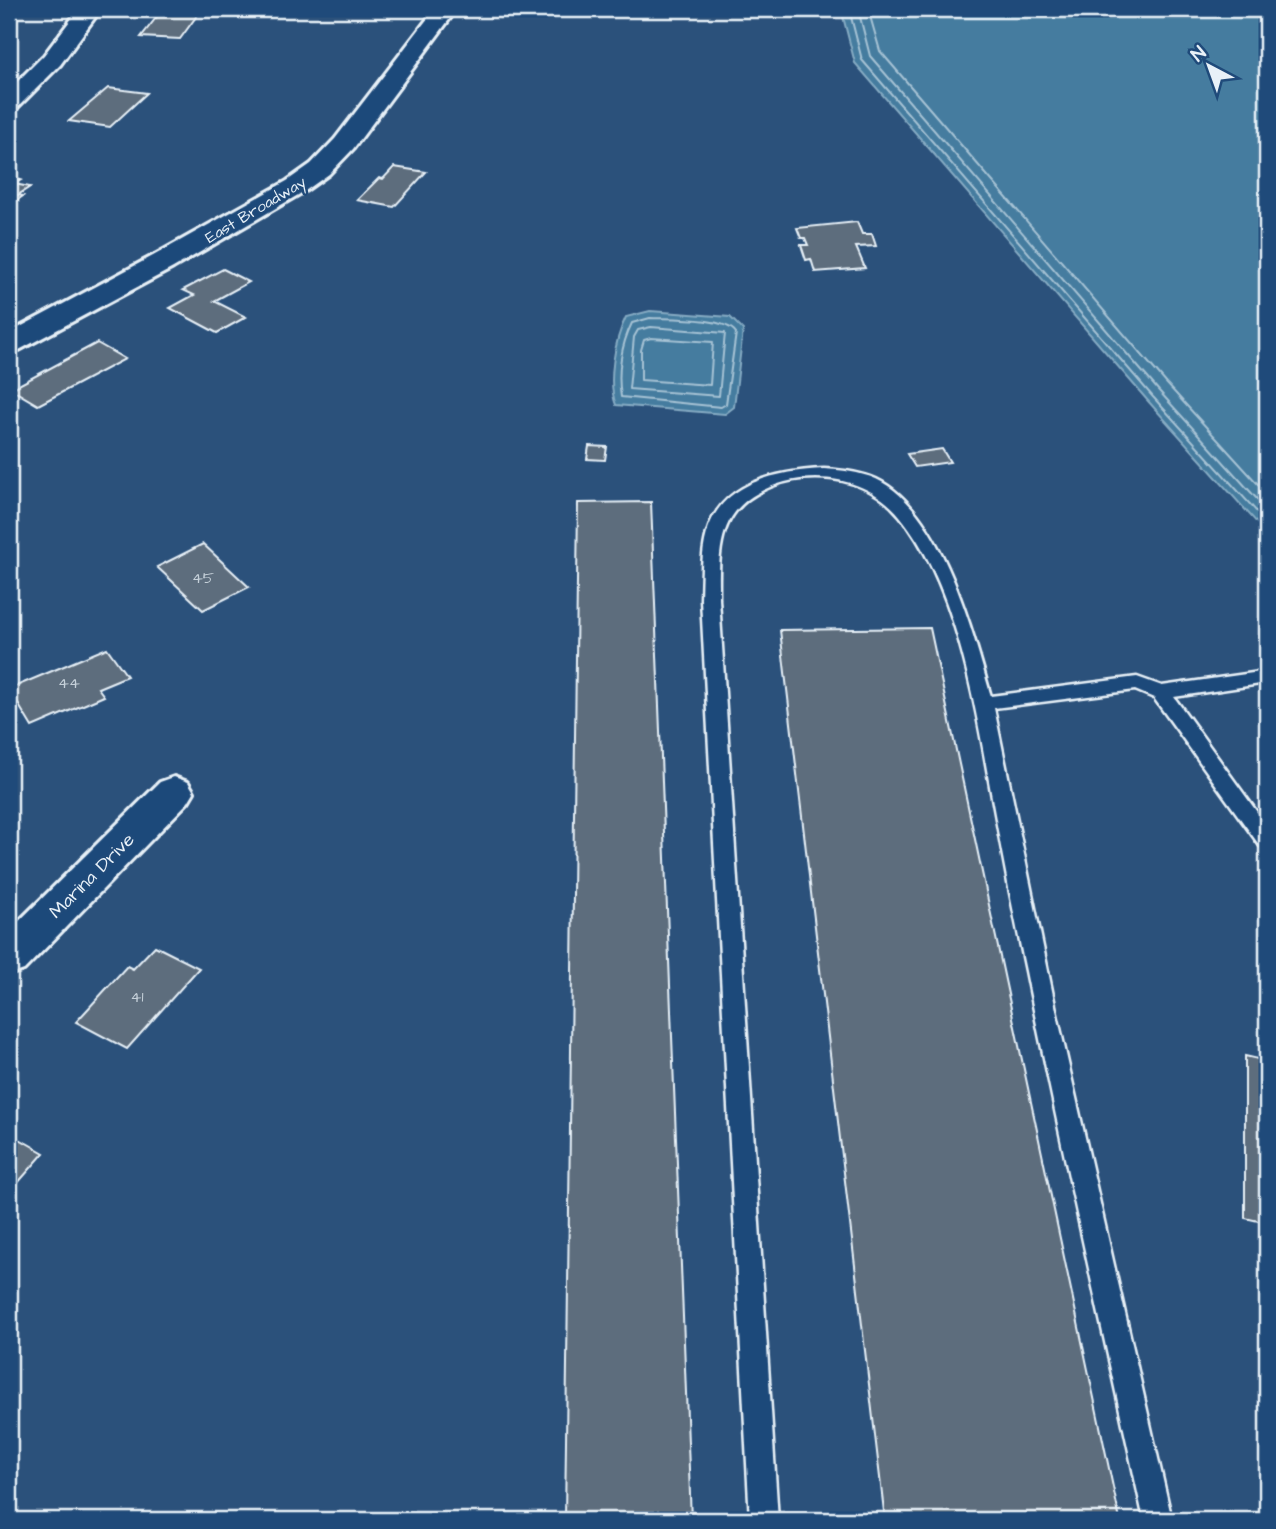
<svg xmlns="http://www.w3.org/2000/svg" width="1276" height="1529" font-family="'Architects Daughter',sans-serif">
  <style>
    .water { fill: #447c9f; stroke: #86abc3; stroke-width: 2 }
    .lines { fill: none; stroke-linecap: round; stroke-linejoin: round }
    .shore { stroke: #a6c2d4; stroke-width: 2 }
    .building { fill: #5d6d7d; stroke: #e8f1f8; stroke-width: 2 }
    .service-casing { stroke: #e8f1f8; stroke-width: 5 }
    .minor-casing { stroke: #e8f1f8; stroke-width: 6 }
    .tertiary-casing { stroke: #e8f1f8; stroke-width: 6 }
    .service { fill: #1f4a7a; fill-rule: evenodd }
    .minor { fill: #1f4a7a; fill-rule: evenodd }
    .tertiary { fill: #1f4a7a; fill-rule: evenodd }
    .labels { text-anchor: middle; stroke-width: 5; stroke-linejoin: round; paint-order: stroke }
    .far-street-label { font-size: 16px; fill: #e8f1f8; stroke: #1f4a7a }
    .number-label { font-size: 16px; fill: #c5d0d9 }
    .street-label { font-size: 19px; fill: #e8f1f8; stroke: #1f4a7a }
  </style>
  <rect width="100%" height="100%" fill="#2b517b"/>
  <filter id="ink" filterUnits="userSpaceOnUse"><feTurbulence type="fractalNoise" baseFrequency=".0143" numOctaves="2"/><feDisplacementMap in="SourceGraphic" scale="14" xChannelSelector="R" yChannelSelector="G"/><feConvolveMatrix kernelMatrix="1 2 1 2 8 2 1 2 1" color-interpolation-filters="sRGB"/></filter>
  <g filter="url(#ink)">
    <path class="water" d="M841,9H1267V534L1148,401L855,63Z
      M650,311L730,317L743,330L734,407L725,414L616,405C607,382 615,339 626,317Z"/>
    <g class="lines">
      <path class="shore" d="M849,9L862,60L1153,397L1267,523
        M858,9L870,56L1159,391L1267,510
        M868,9L880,51L1167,384L1267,494
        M650,318C669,319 726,317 736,333L726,404L721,407L621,397C617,372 621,345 632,323Z
        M651,327L725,333L719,396L629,389L634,337L638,330Z
        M651,338L713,342L710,385L641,380V350L644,340Z"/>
    </g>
    <path class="building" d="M163,9H180L201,10L180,39L141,37Z
      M108,88L147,93L110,127L69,121Z
      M394,167L426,172L394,207L357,200L379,178L383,179Z
      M9,177L21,180L14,184L30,187L18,195L23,196L9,206Z
      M857,222L862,234H872L876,246L856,247L865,268L815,272L811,259L806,260L801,245H808L805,238H801L797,228Z
      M223,269L249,282L214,301L246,317L217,333L170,308L194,295L183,290Z
      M97,343L125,359L38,405L11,389Z
      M589,446L607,447L605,460L587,459Z
      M942,449L950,462L915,467L907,454Z
      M651,502L691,1520H565L578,503Z
      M203,544L249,587L203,610L157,567Z
      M930,628L1120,1520H885L780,630Z
      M107,648L127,676L98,688L104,696L32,727L9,689Z
      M155,946L199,968L127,1049L76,1022L127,966L133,969Z
      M1245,1056L1267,1061V1223L1245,1218Z
      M9,1133L44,1153L9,1193Z"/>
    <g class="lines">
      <g class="service-casing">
        <path id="service" d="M824,469C841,470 860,472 876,479C942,510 972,631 991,696L1137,677L1162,686L1267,671V683L1174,697L1267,826V849L1260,846L1154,698L1135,690L994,708L1056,1010L1172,1520H1144C1104,1337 1063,1154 1026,971C1014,915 1003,859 993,803C977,715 958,586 900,516C866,474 802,467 756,494C716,517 719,558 719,599L778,1520H750L701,599C702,577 701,554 707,533C721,482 778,471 824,469Z"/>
      </g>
      <g class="minor-casing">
        <path id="minor" d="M79,9H101L60,65L17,108L9,110V90L44,55Z
          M174,777L188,782L194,792L188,802L24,970L9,975V931L160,782Z"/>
      </g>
      <g class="tertiary-casing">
        <path id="tertiary" d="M435,9H457L353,149L329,174L305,191L173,268L19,350L9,353V333L153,256L287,181L311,164L335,139Z"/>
      </g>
      <use href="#service" class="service"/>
      <use href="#minor" class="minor"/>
      <use href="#tertiary" class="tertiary"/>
    </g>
  </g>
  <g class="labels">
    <g class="far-street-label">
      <text transform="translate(255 209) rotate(-31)" y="6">East Broadway</text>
    </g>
    <g class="number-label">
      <text x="203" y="583">45</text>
      <text x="69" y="688">44</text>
      <text x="137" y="1002">41</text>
    </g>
    <g class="street-label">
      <text transform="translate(91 875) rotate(-45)" y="7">Marina Drive</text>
    </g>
  </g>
  <rect width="1276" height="1529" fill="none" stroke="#1f4a7a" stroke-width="35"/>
  <rect x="18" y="18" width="1241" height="1494" fill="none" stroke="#e8f1f8" stroke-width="2.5" filter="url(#ink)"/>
  <g transform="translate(1209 66) rotate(319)" stroke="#1f4a7a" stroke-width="5" paint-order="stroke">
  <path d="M0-5L12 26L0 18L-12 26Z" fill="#e8f1f8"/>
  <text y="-10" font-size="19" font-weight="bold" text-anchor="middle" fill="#e8f1f8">N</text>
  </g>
</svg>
